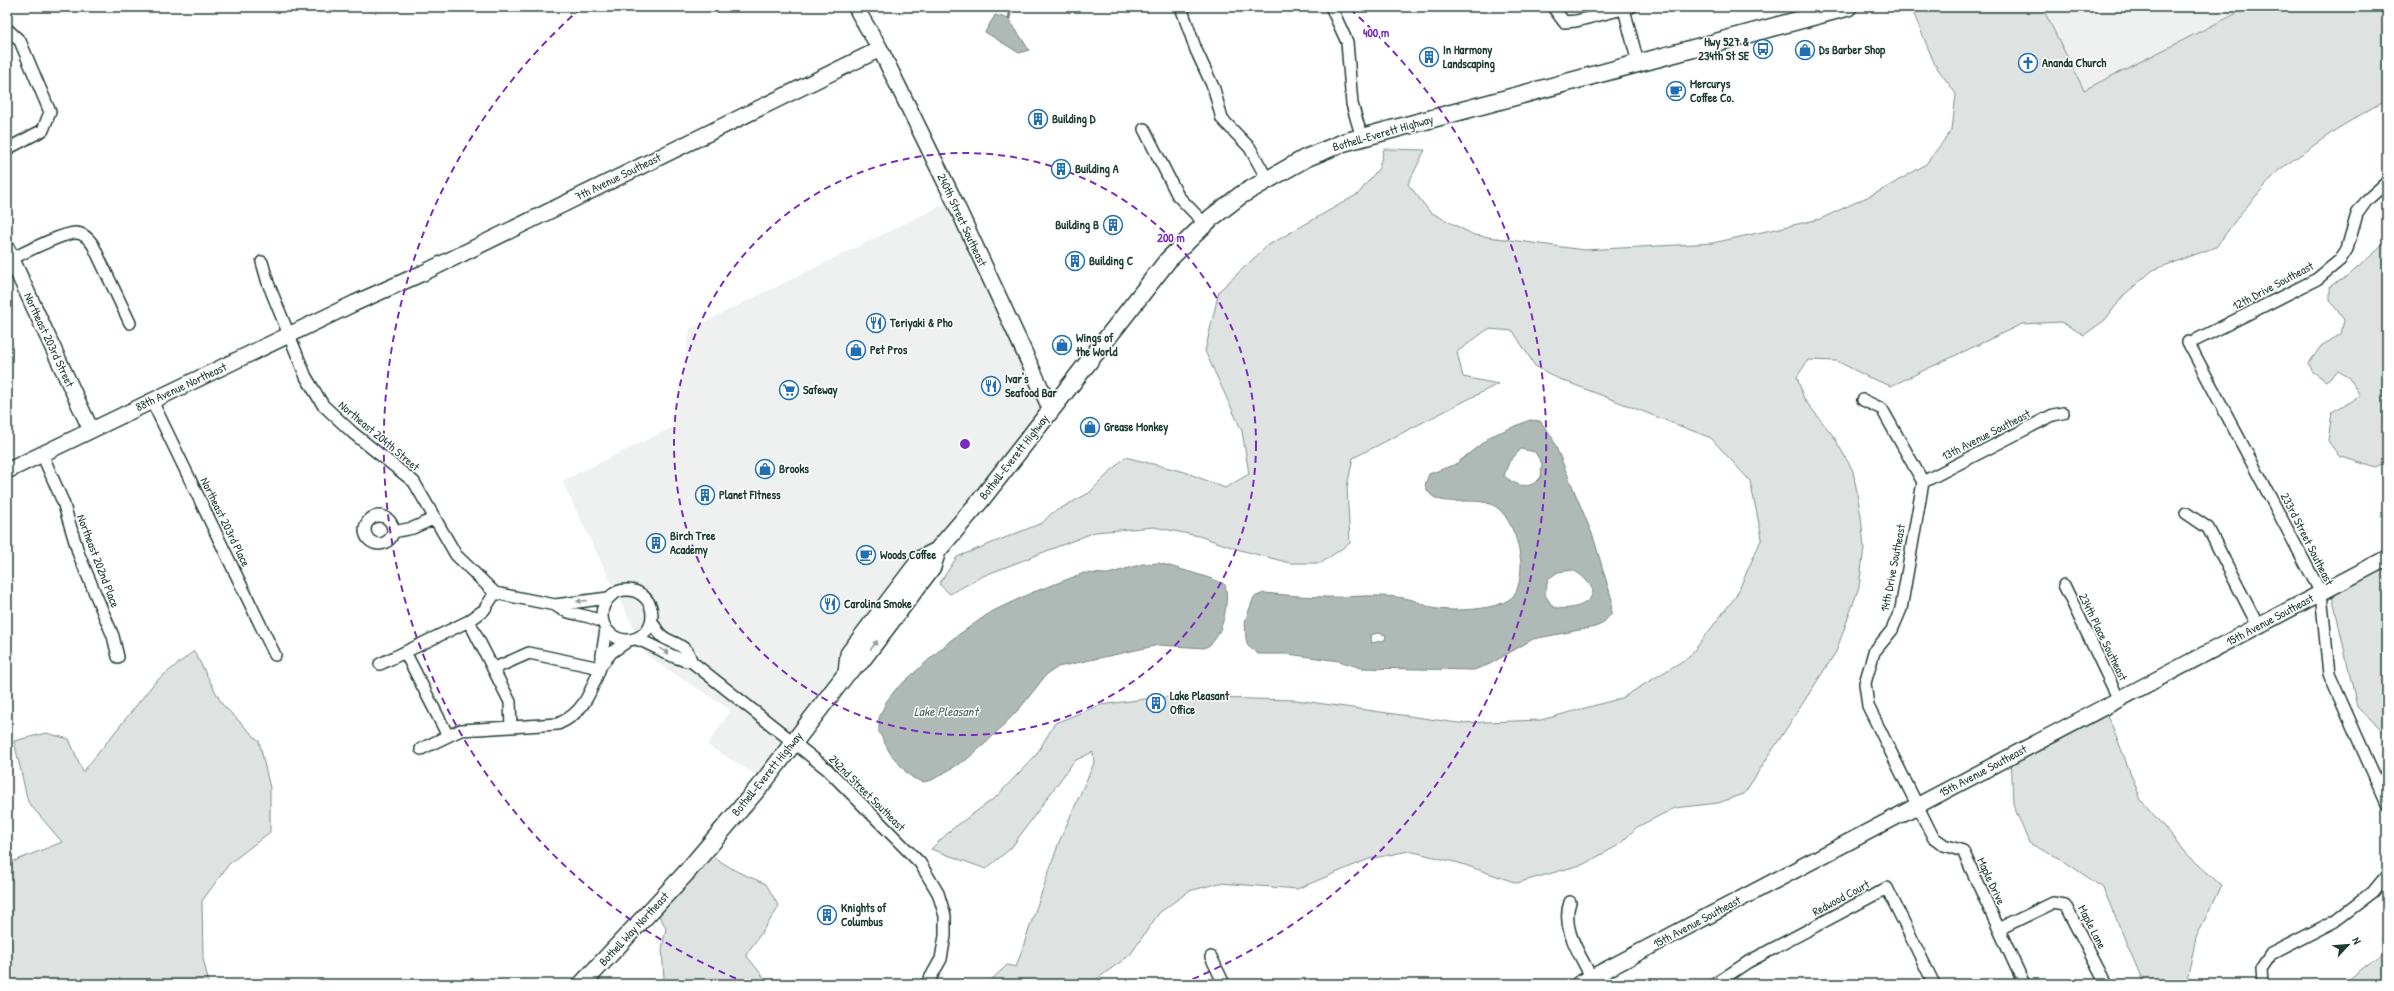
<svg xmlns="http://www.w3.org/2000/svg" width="2394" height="991" font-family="'Patrick Hand',sans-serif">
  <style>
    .built { fill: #eef1f0 }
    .green { fill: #dee3e2; stroke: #7e908b }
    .water { fill: #afbab7; stroke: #758883; fill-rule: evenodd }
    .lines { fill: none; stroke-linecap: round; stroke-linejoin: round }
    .stream { stroke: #758883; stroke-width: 3 }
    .street-casing { stroke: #1f3d34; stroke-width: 14 }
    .secondary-casing { stroke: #1f3d34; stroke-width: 18 }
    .primary-casing { stroke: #1f3d34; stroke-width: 20 }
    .street { stroke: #fff; stroke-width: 11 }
    .secondary { stroke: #fff; stroke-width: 15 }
    .primary { stroke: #fff; stroke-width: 17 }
    .oneway { fill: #8f9e9a }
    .ring { fill: none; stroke: #7b2cbf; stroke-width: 2; stroke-dasharray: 7 5 }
    .labels { text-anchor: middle; stroke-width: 3; stroke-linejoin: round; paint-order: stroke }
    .poi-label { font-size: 12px; font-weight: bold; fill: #1f3d34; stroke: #fff; text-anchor: start }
    .street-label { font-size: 12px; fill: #1f3d34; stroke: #fff }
    .water-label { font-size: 13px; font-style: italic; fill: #4a625b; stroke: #fff }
    .centre { fill: #7b2cbf; stroke: #fff; stroke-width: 2 }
    .ring-label { font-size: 12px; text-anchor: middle; font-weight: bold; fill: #7b2cbf; stroke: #fff; stroke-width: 3; stroke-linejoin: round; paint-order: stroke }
  </style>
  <rect width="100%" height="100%" fill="#fff"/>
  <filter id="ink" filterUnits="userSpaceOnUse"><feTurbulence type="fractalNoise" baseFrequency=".025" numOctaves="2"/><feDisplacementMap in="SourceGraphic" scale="8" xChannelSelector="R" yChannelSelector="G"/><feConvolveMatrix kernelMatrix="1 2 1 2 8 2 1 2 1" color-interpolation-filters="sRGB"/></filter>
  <g filter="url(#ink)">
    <path class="built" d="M2042,7H2249L2084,90Z
      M949,202L1051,410L765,780L707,745L731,710L647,656L562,481L673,427L690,329Z"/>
    <path class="green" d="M1911,7H2042L2084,90L2249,7H2387V99L2337,129L2279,170L2241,213L2216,247L2153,270L2124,295L2105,320L2084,335L2061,322L2022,324L1891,386L1868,377L1837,361L1808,360L1797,377L1804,399L1834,437L1853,471L1861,516L1864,548L1859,587L1836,652L1744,794L1718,803L1675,808L1637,827L1619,845L1584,864L1517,883L1459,863L1409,851L1369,859L1297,889L1220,883L1189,891L1159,913L1130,955L1090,984H987L1007,965L1016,967L1059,842L1094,763L1093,752L1074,761L1011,848L986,869L931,849L952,829L996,797L1036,755L1055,723L1100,705L1160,697L1296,700L1458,723L1541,720L1622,698L1689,657L1736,596L1762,538L1750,481L1711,438L1557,378L1535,366L1513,331L1488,329L1457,352L1463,377L1498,384L1353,458L1347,487L1350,543L1321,563H1290L1240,550L1199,536L1154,527L1095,532L983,576L950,594L939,584L957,557L1042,523L1052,513L1089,493L1125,457L1185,472L1225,488L1249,474L1242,431L1205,351L1219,291L1267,246L1358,194L1379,168L1384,149L1425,150L1408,184L1430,212L1474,235L1584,250L1713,243L1820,219L1880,191L1925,165L1952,130L1956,94L1935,65Z
      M2383,245L2387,247V461L2376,468L2339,456L2328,441L2332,412L2360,396L2350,378L2338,371L2326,381L2312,371L2309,363L2321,346L2341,334L2344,320L2330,300V286L2347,277Z
      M2387,560V736L2357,707L2331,590Z
      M194,651L222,704L259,741L270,788V832L229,864L202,901L203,958L209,984H7V864L62,842L28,802L14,741L46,733L69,739L83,772L155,682Z
      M2101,703L2113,728L2141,800L2189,856L2221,885L2196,938L2186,984H2144L2103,888L2064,861L2029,843L2013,804L2011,752Z
      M704,851L736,871L766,884L779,907L746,955L769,984H659L664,979L662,949L666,928L655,908Z
      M2387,949V984H2343Z"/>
    <path class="water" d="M995,15L1009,19L1029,50L1019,53L985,32Z
      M1530,420L1540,421L1551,435L1593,536L1612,600L1611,614L1602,624L1595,627L1533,639L1490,664L1474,670L1361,668L1339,661L1288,654H1258L1248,646L1246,639L1245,621L1254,597L1264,593C1285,595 1306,597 1327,597C1345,598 1362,595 1379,596C1389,596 1400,597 1409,599C1417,601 1424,605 1432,608C1450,612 1502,611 1514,595C1520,586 1521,572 1521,563C1519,545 1513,523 1500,510C1478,489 1435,516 1425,485L1429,474L1456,464L1491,436ZM1521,449L1535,452L1542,464L1541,477C1529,491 1517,486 1504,476L1509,462ZM1573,570C1582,575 1588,581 1593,590C1592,607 1566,611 1553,607L1545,595L1548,579L1558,572ZM1378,633L1386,635L1385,640L1372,643L1370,635Z
      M1159,563C1169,566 1221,580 1225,585C1230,601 1222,643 1204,648L1159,645L1058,667L1046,675L1021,707L987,742L966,760L932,780L923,782L913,778L906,772L890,753L879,732V718L886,702L896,689L951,640L991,612L1031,593L1084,573L1108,574L1143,564Z"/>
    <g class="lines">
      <path class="stream" d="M1009,19L1011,7"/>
      <g class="street-casing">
        <path id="street" d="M1181,7L1196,50L1214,89L1222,119L1250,148L1267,179
          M1331,7L1347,42L1352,104L1362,138
          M1553,7L1564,22L1576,21L1631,7
          M1624,9L1638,63
          M7,29L20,41L50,112L43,130L7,149
          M1144,129L1178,196L1205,224
          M7,261C22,254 61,233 76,233C84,233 89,239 93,245L130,323
          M262,262L268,283L306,377L323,405L353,433L414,482L456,555L495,593
          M2196,340L2317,279L2340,260L2347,249L2357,214L2367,200L2387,182
          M2188,342L2321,593L2329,674L2387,804
          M1863,400L1882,409L1923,482
          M152,401L275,655
          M42,454L63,502L79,555L113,636L118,657
          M1923,482L1901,609L1892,630L1874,652L1865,683L1868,706L1933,837L1944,845L1963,851L2024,984
          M1923,482L2053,415L2063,413
          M2186,513L2208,528L2258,626
          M365 530a14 14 0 1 1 28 0a14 14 0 1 1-28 0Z
          M393,532L413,528L435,518
          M2064,585L2119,700
          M602 615a25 25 0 1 1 50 0a25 25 0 1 1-50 0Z
          M495,593L555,605C568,616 586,613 602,622
          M555,605L608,598
          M469,621L510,702L511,727
          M652,621C663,645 671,637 686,650C689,653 690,659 692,662L827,769L920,863L938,893L945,916V936L941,959L927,984
          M636,639C656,645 671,659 692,662
          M380,664L405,652
          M601,665L612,652L628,641
          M600,668L606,629
          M493,669L529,653L600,668C590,693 584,713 558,724L461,730L448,736L405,652L469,621L484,610L495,593
          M421,749L448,736
          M1570,902C1560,930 1583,958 1594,983
          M1999,929L2053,903L2065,905L2106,984
          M1211,957L1224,984
          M1715,984L1748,962L1887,888L1934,984
          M2262,984L2261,969L2271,954L2335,921L2373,892L2387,875"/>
      </g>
      <g class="secondary-casing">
        <path id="secondary" d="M856,7C863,22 872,34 880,49L953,198L1051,410
          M7,249L91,430
          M7,471L355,303L423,273L880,49
          M1579,984L2387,558"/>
      </g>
      <g class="primary-casing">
        <path id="primary" d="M847,673L849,654L921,559L937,551L980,501L1168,260L1211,218L1241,195L1306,158L1345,142L1848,7
          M582,984L685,874L765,780L847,673L861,661L932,567L937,551"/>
      </g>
      <use href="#street" class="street"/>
      <use href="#secondary" class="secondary"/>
      <use href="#primary" class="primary"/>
    </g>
    <defs><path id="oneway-solid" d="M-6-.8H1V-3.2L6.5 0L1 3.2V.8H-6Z"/></defs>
    <g class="oneway">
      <use href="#oneway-solid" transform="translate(582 601) rotate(176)"/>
      <use href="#oneway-solid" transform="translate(874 645) rotate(-53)"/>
      <use href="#oneway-solid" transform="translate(664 651) rotate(32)"/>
    </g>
  </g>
  <g class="ring">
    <circle cx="965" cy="444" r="291"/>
    <path d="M747 983A581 581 0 0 1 580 9M1350 9A581 581 0 0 1 1183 983"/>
  </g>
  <defs>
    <g id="bus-ring" transform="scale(1)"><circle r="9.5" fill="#fff" stroke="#1f6fb2" stroke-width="1.5"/><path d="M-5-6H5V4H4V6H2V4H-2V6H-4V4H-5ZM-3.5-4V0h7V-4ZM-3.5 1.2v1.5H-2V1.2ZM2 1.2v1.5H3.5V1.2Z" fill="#1f6fb2"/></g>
    <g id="shop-ring" transform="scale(1)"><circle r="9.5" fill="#fff" stroke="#1f6fb2" stroke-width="1.5"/><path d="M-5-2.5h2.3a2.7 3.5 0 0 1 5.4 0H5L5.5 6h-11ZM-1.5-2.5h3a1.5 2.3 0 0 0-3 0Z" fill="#1f6fb2"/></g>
    <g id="building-ring" transform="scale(1)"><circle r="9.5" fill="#fff" stroke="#1f6fb2" stroke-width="1.5"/><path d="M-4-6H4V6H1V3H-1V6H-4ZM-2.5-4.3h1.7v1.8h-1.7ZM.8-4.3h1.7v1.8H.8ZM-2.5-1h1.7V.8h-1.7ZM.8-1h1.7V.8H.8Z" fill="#1f6fb2"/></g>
    <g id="church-ring" transform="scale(1)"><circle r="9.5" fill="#fff" stroke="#1f6fb2" stroke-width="1.5"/><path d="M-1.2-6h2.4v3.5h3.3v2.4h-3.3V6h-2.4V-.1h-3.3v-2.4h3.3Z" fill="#1f6fb2"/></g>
    <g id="cafe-ring" transform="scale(1)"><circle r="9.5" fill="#fff" stroke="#1f6fb2" stroke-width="1.5"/><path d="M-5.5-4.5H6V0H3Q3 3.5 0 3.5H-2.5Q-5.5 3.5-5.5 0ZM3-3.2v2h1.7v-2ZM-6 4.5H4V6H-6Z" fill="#1f6fb2"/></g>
    <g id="restaurant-ring" transform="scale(1)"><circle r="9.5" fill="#fff" stroke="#1f6fb2" stroke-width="1.5"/><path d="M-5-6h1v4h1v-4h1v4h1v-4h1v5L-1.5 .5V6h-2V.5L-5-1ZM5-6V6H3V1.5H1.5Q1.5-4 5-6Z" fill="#1f6fb2"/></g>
    <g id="supermarket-ring" transform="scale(1)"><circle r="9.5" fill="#fff" stroke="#1f6fb2" stroke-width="1.5"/><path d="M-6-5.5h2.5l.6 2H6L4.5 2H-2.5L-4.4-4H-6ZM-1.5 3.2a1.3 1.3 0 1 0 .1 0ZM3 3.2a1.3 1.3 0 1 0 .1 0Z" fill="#1f6fb2"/></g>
  </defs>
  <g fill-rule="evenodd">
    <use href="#bus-ring" x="1763" y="49"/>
    <use href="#shop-ring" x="1805" y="50"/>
    <use href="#building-ring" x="1429" y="57"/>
    <use href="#church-ring" x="2028" y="63"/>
    <use href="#cafe-ring" x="1676" y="91"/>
    <use href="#building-ring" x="1038" y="119"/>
    <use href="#building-ring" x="1061" y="169"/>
    <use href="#building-ring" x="1113" y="225"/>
    <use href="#building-ring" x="1075" y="261"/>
    <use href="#restaurant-ring" x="876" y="323"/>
    <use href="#shop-ring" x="1062" y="345"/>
    <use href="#shop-ring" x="856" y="350"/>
    <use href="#restaurant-ring" x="991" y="386"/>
    <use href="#supermarket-ring" x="789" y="390"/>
    <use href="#shop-ring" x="1090" y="427"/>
    <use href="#shop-ring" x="765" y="469"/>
    <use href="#building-ring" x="705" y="495"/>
    <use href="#building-ring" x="656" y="543"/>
    <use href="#cafe-ring" x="866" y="555"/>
    <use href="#restaurant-ring" x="830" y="604"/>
    <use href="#building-ring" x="1156" y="703"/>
    <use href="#building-ring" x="827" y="915"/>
  </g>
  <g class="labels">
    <g class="poi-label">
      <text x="1749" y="46" text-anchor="end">Hwy 527 &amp;<tspan x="1749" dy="14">234th St SE</tspan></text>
      <text x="1443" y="54">In Harmony<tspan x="1443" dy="14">Landscaping</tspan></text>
      <text x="1819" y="54">Ds Barber Shop</text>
      <text x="2042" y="67">Ananda Church</text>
      <text x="1690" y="88">Mercurys<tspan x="1690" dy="14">Coffee Co.</tspan></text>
      <text x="1052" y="123">Building D</text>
      <text x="1075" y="173">Building A</text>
      <text x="1099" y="229" text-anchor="end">Building B</text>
      <text x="1089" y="265">Building C</text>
      <text x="890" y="327">Teriyaki &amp; Pho</text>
      <text x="1076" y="342">Wings of<tspan x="1076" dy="14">the World</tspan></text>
      <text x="870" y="354">Pet Pros</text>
      <text x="1005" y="383">Ivar's<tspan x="1005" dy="14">Seafood Bar</tspan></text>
      <text x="803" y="394">Safeway</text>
      <text x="1104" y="431">Grease Monkey</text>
      <text x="779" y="473">Brooks</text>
      <text x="719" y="499">Planet FItness</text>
      <text x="670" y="540">Birch Tree<tspan x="670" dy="14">Academy</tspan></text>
      <text x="880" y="559">Woods Coffee</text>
      <text x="844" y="608">Carolina Smoke</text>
      <text x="1170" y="700">Lake Pleasant<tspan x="1170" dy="14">Office</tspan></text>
      <text x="841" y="912">Knights of<tspan x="841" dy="14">Columbus</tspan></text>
    </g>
    <g class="street-label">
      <text transform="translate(1383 133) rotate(-16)" y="4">Bothell-Everett Highway</text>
      <text transform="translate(618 177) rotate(-26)" y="4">7th Avenue Southeast</text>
      <text transform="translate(962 220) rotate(65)" y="4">240th Street Southeast</text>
      <text transform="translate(2273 286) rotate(-28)" y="4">12th Drive Southeast</text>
      <text transform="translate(49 340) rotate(65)" y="4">Northeast 203rd Street</text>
      <text transform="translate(181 387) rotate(-25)" y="4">88th Avenue Northeast</text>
      <text transform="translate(1986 435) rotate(-27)" y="4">13th Avenue Southeast</text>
      <text transform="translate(379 436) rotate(40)" y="4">Northeast 204th Street</text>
      <text transform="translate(1014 457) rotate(-52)" y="4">Bothell-Everett Highway</text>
      <text transform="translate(225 522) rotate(64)" y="4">Northeast 203rd Place</text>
      <text transform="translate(2307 539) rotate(63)" y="4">233rd Street Southeast</text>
      <text transform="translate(98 561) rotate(69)" y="4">Northeast 202nd Place</text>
      <text transform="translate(1893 568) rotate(-79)" y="4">14th Drive Southeast</text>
      <text transform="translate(2270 620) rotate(-28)" y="4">15th Avenue Southeast</text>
      <text transform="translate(2103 637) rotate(64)" y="4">234th Place Southeast</text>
      <text transform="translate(1983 771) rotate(-28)" y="4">15th Avenue Southeast</text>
      <text transform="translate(767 774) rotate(-51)" y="4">Bothell-Everett Highway</text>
      <text transform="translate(867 793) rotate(45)" y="4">242nd Street Southeast</text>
      <text transform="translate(1991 881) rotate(65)" y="4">Maple Drive</text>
      <text transform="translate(1841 898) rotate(-28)" y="4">Redwood Court</text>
      <text transform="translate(1697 922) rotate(-28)" y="4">15th Avenue Southeast</text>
      <text transform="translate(2092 927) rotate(63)" y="4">Maple Lane</text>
      <text transform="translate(634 929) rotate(-47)" y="4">Bothell Way Northeast</text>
    </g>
    <g class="water-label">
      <text x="946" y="716">Lake Pleasant</text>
    </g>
  </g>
  <circle cx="965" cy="444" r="6" class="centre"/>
  <g class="ring-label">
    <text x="1376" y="37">400 m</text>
    <text x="1171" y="242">200 m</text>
  </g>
  <rect width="2394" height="991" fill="none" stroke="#fff" stroke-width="24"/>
  <rect x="12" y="12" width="2370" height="967" fill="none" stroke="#1f3d34" stroke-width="1.5" filter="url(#ink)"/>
  <g transform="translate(2348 945) rotate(64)" stroke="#ffffff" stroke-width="3" paint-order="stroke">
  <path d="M0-3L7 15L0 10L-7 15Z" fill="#1f3d34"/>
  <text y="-6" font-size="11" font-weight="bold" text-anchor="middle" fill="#1f3d34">N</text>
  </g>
</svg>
